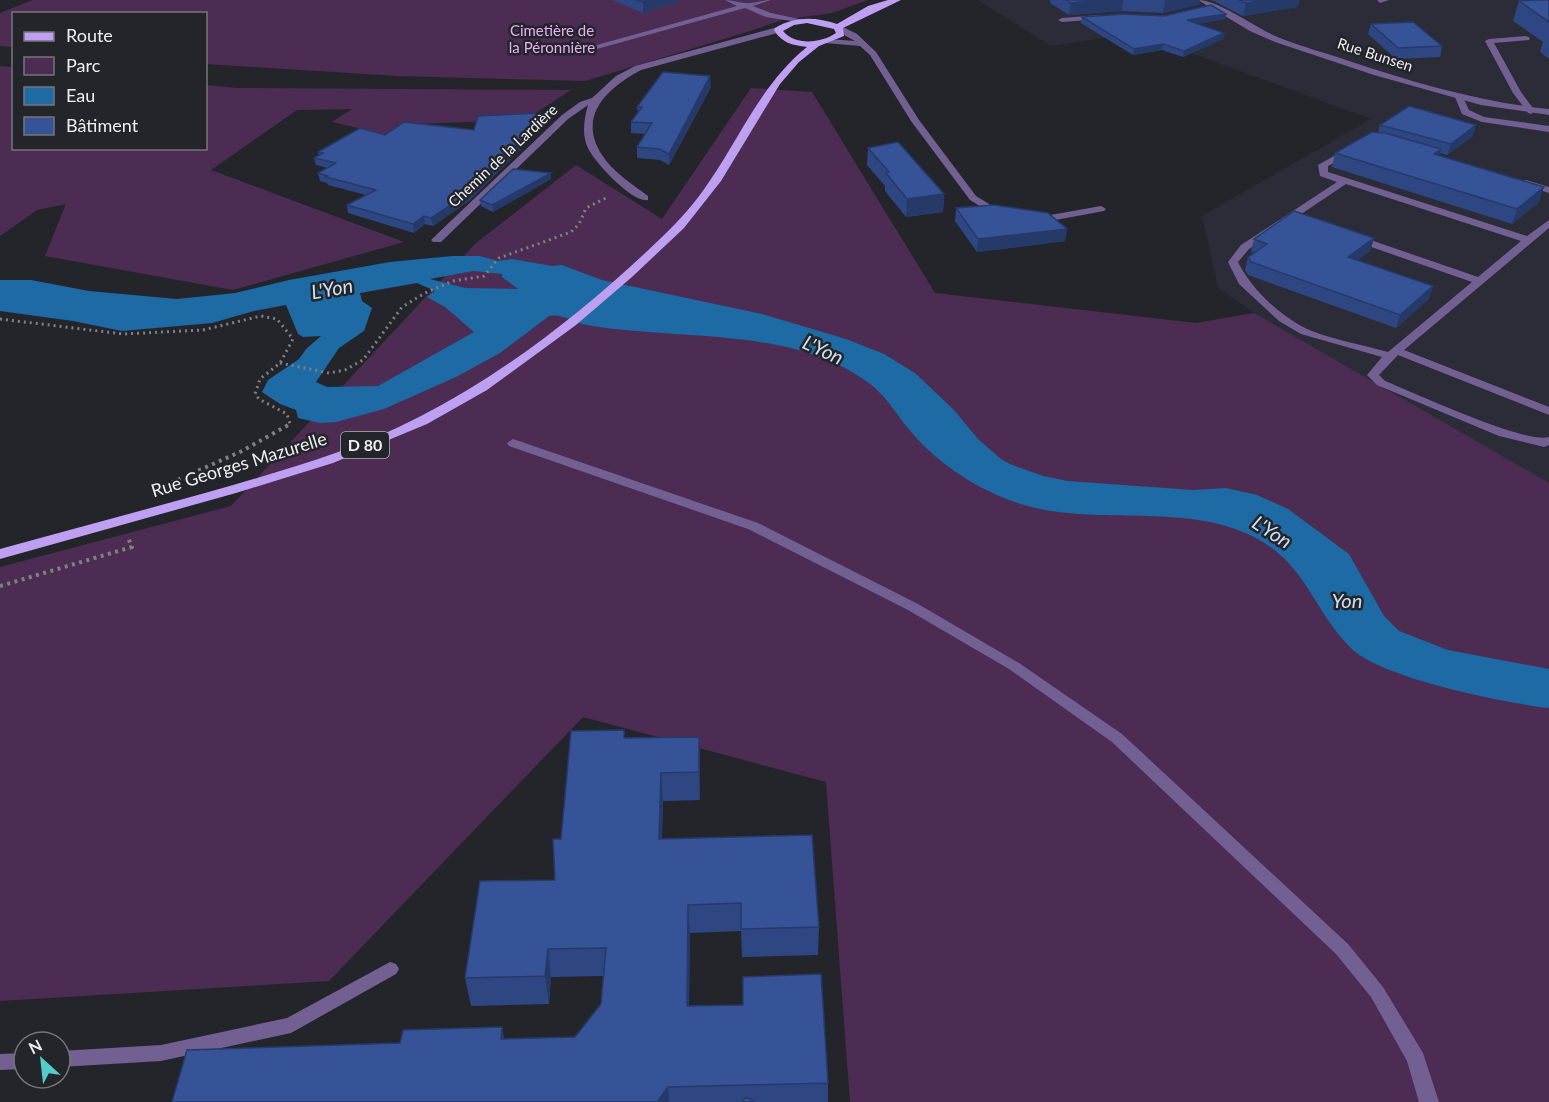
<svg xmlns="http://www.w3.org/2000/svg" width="1549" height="1102" font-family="Lato,sans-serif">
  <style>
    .built { fill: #2b2c38 }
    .green { fill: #4c2c53 }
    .water { fill: #1d6aa4; fill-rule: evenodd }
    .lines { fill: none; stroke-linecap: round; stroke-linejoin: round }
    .path-far1 { stroke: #7f8085; stroke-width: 3; stroke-dasharray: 2 4; stroke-linecap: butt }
    .path { stroke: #7f8085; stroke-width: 4; stroke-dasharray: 3 4.5; stroke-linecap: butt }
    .lane { fill: #736092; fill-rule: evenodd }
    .street { fill: #736092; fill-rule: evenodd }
    .primary { fill: #bf9ff2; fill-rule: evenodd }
    .wall { fill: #2e4783 }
    .shaded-wall { fill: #263a6a }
    .building { fill: #365398; stroke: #263a6a; stroke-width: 1.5 }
    .labels { text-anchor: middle; stroke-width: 5; stroke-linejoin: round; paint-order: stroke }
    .far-park-label { font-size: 15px; fill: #e8aef6; stroke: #24252b }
    .far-street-label { font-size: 15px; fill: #eeeef2; stroke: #24252b }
    .shield { fill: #24252b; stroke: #b1b2b6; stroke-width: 1.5 }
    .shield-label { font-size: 16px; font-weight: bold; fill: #eeeef2 }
    .street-label { font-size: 18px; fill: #eeeef2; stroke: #24252b }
    .water-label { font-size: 20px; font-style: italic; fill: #cee0f0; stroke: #24252b }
  </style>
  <rect width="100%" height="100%" fill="#24252b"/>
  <path class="built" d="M978,0H1549V488L1320,358L1218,288L1202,216L1371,119L1136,33L1051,46Z"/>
  <path class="green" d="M33,0H868L832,13L782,20L747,32L585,81L397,76L206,64V14H14L13,47L0,46V13Z
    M0,66L13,67L14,148H206V85L237,88L571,90L525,120L415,124L392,136L332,122L352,109L297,110L211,170L404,242L233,290L45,256L66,204L37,210L0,236Z
    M751,88L812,92L935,293L1196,323L1254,313L1549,483V1102H850L826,782L583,717L329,981L0,1001V567L231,506L475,244L576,165L662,219Z"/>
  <path class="water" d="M452,256H480L498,261L512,259L552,266L562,265L602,280L762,314L846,339L884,354L915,373L954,410L978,439L1001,459L1010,464L1043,476L1068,481L1193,490L1226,488L1257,495L1288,509L1349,554L1384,616L1399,631L1448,650L1549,669V708C1505,703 1380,678 1351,648C1313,611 1308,566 1256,538C1181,499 1090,530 1012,501C973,487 933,460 907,427C894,411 884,393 866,381C802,335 713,338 637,331C621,330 603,328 587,325C575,323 562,313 549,316L500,353L456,377L384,409L336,422L320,423L298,418L296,410L280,404L262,392L268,380L299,359L306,349L321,336L303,337L298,334L286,305L254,311L212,323L122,331L73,321L0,311V280H31L89,291L177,299L235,293L289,280L390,262ZM473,271L502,274V277L518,289L465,288L430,279ZM417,283L435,291L427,297L445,307L474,332L378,386L327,387L316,382L339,348L364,331L372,308L362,301L360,293Z"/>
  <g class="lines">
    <path class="path-far1" d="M0,319L123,334L203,330L261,316L277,319L293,339L280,363L260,379L255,394L259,399L287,414L290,424L288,425
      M280,363L329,373L345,370L363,360L402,307L425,293L453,281L484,276L499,258L571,232L579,224L586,208L608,197"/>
    <path class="path" d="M171,483L242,451L290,424
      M0,586L132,547L128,538"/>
    <path class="lane" d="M725,0C733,0 739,3 745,3C753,4 762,0 771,0L753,6L771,13L808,21L804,23L766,17L745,8L586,52L579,50L737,6Z
      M1377,0H1389L1380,3Z
      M1098,15L1102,17L1101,19L1062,22L1058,20L1062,18Z
      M837,27H843L857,34L876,52L919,120L976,196L1002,212V216H996L970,200L911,121L870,55L860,46L825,43V39H828L855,41L837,31Z
      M1526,36L1530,38L1529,40L1494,43L1521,92L1535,111L1531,114L1528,113L1513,93L1485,41L1489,39Z
      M1456,95H1462L1469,110L1484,117L1549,126V132L1482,122L1462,114L1455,97Z
      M1350,147L1353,148V152L1328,166V172L1527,236L1549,220V228L1404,350L1549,407V415L1398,355L1379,375L1385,381C1415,393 1524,444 1549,437V445L1544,447L1499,436L1377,385L1367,375L1382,357L1301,334L1279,321L1239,284L1228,262L1241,245L1337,182L1320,176L1318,165ZM1346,184L1521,241L1478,277L1359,236H1351V240L1472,282L1388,352C1364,345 1329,339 1307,329C1279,315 1252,290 1238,262L1249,249Z
      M1526,180L1549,187V193L1523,185V181Z
      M1101,206L1106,209L1104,211L1039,223L1034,220L1039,217Z
      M513,439L758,523L918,604L1019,663L1122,734L1348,944L1383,987L1423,1053L1439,1102H1419L1407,1061L1371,997L1336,954L1112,742L1009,669L908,610L748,529L509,446L507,443Z
      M390,962L396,964L399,969L396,974L291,1033L161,1061L60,1067V1051L161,1045L287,1018Z
      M24,1053V1069L0,1070V1054Z"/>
    <path class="street" d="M1198,0C1219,0 1257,29 1280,38C1302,47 1326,53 1349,61C1415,83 1480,102 1549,109V115L1481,105L1374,75L1275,42L1250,31Z
      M778,27L782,30L781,32L641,70C609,87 576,115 602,155C613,172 632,184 648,196V200C632,203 593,161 587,146C582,133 584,119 588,105L568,119L441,242H433L431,240L562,115L580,102L592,98L616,76L635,66Z"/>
    <path class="primary" d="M888,0H901L843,28L844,36L819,46L799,62L780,84L721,181L684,228L632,277L576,325L487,390L427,424L333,463L236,493L0,559V549C68,530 137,512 205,493C278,472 352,452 419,417C509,371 589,307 661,238C679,221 695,203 709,182C741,136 762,83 807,47C792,45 782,43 774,30L775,28C795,16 816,17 837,24L868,6ZM807,23L834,29L836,33C822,43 795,46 783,31L794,25Z"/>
  </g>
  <path class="wall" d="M612,0H680V1L643,13Z
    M1050,0H1200V4L1163,13L1122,11L1069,15L1050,3Z
    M1210,0H1299L1298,7L1243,16L1214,1Z
    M1549,0V59L1540,52L1543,42L1513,21L1519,1Z
    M1226,14L1225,19L1197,24L1224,33L1223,39L1183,57L1162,50L1133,55L1081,23L1082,17Z
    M1371,24L1442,46L1440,57L1396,59L1368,34Z
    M711,87L669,165L660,160L637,158V147L645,134L631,133V122L638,113L637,107Z
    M542,120L540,123V130L469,201L433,226L425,224L414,233L348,213L347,205L366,195L328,185L327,183L320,181L318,173L327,168L316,165L314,158L319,155L318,152L385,135L474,130Z
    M1380,125L1473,136L1447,155L1440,153L1439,155L1539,202L1512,224L1332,167L1335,153L1378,132Z
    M868,148L944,194L943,212L906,217L885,191V186L867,165Z
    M551,173V179L493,212L481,206L480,200Z
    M956,208L1067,229L1065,241L977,252L955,221Z
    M1374,238L1370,251L1358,260L1433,286L1429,299L1396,328L1248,275L1245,270L1248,257L1254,253L1251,252L1254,239Z
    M624,730V738L699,737L700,800L663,801L662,839L819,927L818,955L742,957L741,931L690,933L689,1006L828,1083V1102H172L502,1027L504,1039L575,1037L601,1004L603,976L551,977L549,1004L471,1006L465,978L555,880L561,839Z"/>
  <path class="shaded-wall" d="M650,0H680V1L643,13V2Z
    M1103,0H1123L1122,11L1069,15L1071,3Z
    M1165,0H1200V4L1163,13Z
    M1266,0H1299L1298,7L1243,16L1246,3Z
    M1226,14L1225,19L1186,25L1187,20Z
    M1224,33L1223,39L1183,57L1184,51Z
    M1163,44L1162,50L1133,55L1134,49Z
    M710,76L711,87L669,165V154Z
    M542,113V120L540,123V130L469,201L433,226L431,218Z
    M1476,125L1473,136L1447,155L1451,144Z
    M1441,149L1437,163L1434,154Z
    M551,173V179L493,212L492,205Z
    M1544,187L1539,202L1512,224L1517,209Z
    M944,194L943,212L906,217L907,199Z
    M424,216L425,224L414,233L413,224Z
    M1067,229L1065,241L977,252L978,239Z
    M1374,238L1370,251L1345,270L1348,257Z
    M1433,286L1429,299L1396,328L1400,315Z
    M699,737L700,764V800L699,772Z
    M661,773L663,801L661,867L659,839Z
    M688,905L690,933L688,1034L687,1006Z
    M548,949L551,977L549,1004L545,976Z
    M502,1027L507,1055L501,1039Z
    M668,1087L669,1102H657Z"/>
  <path class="building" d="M637,0H650L643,2Z
    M1066,0H1103L1071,3Z
    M1239,0H1266L1246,3Z
    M1549,0V22L1519,1L1537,0Z
    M1211,5L1226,14L1187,20L1224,33L1184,51L1163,44L1134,49L1082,17L1123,14L1164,16Z
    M1413,22L1442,46L1398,48L1371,24Z
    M663,72L710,76L669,154L659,149L637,147L652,123L631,122L642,107H637Z
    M1409,106L1476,125L1451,144L1380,125Z
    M542,113L532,121L540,122L468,193L431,218L424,216L413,224L347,205L376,190L326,177L328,176L318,173L336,163L314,158L323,153L318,152L360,128L385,135L404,122L474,130L478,116Z
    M1372,132L1385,133L1441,149L1434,154L1544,187L1517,209L1335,153Z
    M898,142L944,194L907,199L886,173L889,172L868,148Z
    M513,169L551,173L492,205L480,200Z
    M994,205L1048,213L1067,229L978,239L956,208Z
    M1294,211L1374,238L1348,257L1433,286L1400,315L1251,262L1248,257L1267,244L1254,239Z
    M624,730V738L699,737V772L661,773L659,839L812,835L819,927L741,929V903L688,905L687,1006L743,1005V977L821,974L828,1083L668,1087L657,1102H172L187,1050L400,1043L403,1030L502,1027L501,1039L575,1037L601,1004L606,948L548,949L545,976L465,978L480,881L555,880L553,839H561L571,731Z
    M746,1097L755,1102H742Z"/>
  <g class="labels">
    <g class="far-park-label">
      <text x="552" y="36">Cimetière de<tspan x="552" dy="17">la Péronnière</tspan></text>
    </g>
    <g class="far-street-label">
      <text transform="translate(1375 55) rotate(18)" y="5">Rue Bunsen</text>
      <text transform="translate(503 156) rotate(-43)" y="5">Chemin de la Lardière</text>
    </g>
    <rect class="shield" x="341" y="432" width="48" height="26" rx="4.5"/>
    <g class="shield-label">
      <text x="365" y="451">D 80</text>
    </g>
    <g class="street-label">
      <text transform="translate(239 465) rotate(-17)" y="6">Rue Georges Mazurelle</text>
    </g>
    <g class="water-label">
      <text transform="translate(332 289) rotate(-10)" y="7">L'Yon</text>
      <text transform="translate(823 350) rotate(25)" y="7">L'Yon</text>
      <text transform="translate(1272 532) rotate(33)" y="7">L'Yon</text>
      <text x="1347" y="608">Yon</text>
    </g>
  </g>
  <rect x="12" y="12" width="195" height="138" fill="#24252b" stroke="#75757b" stroke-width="1.5"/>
  <rect x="24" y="32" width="30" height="9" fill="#bf9ff2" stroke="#75757b" stroke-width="1.5"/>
  <text x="66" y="42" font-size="18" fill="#eeeef2">Route</text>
  <rect x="24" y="57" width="30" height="18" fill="#4c2c53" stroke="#75757b" stroke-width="1.5"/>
  <text x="66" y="72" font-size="18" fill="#eeeef2">Parc</text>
  <rect x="24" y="87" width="30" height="18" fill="#1d6aa4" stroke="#75757b" stroke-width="1.5"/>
  <text x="66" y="102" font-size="18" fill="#eeeef2">Eau</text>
  <rect x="24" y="117" width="30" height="18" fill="#365398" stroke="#75757b" stroke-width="1.5"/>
  <text x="66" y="132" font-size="18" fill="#eeeef2">Bâtiment</text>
  <g transform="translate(42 1060) rotate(333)"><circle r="28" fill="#24252b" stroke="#75757b" stroke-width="1.5"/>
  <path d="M0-4.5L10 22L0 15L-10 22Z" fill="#54cdc8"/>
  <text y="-9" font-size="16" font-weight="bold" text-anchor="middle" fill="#eeeef2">N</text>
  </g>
</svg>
